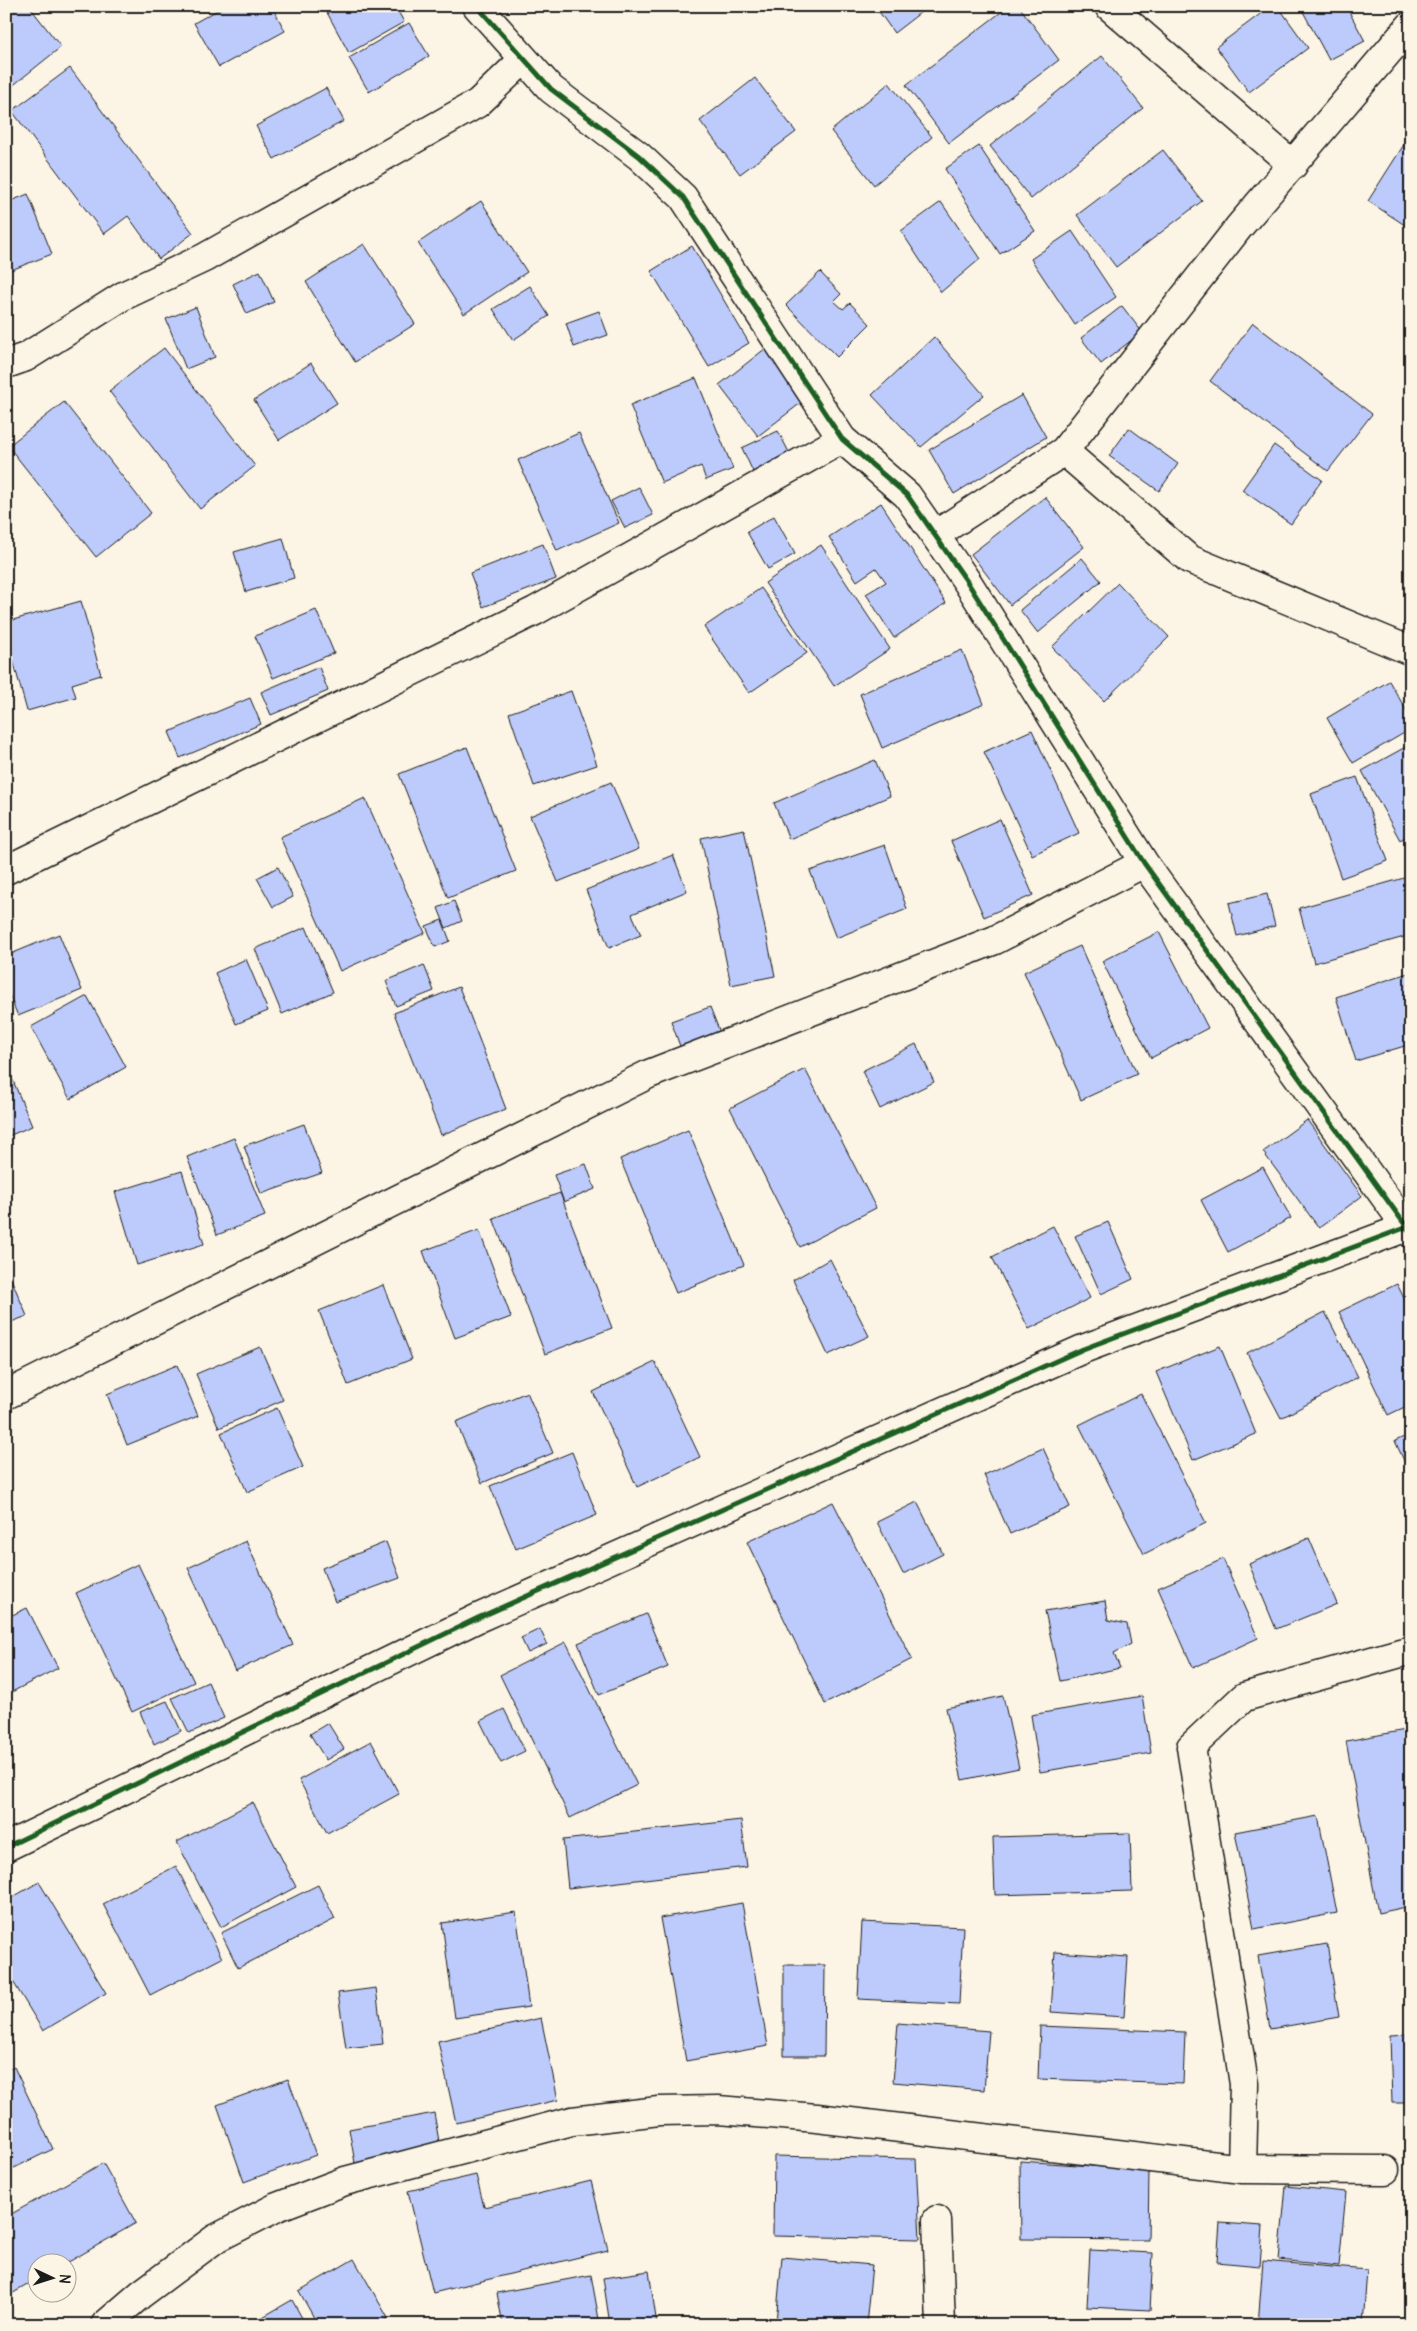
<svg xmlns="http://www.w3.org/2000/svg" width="1417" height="2331" font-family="Delius,sans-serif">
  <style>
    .building { fill: #bdcbfc; stroke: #1c1c1c }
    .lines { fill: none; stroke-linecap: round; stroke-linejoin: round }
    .minor-casing { stroke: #1c1c1c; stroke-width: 31 }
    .minor { stroke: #fcf5e5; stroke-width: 28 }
    .cycleway-casing { stroke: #fcf5e5; stroke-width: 8 }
    .cycleway { stroke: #1b5e20; stroke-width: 5 }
  </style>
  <rect width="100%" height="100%" fill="#fcf5e5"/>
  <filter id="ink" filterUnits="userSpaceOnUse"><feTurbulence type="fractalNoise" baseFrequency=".02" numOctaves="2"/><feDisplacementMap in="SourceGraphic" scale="10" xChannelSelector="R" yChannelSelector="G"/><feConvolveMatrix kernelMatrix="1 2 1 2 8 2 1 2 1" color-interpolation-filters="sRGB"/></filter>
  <g filter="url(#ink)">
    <path class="building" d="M6,6H29L61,47L6,91Z
      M225,6H272L285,31L219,67L194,23Z
      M326,6H395L404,22L349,53L324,7Z
      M875,6H929L894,33Z
      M1009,6H1019L1059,60L949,143L906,85Z
      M1271,6H1278L1308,48L1249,92L1216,47Z
      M1300,6H1346L1365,41L1329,60Z
      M409,23L429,56L369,92L349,58Z
      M1102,56L1143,108L1031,199L990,146Z
      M70,68L193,233L159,259L128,216L104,234L12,111Z
      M755,78L796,132L740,174L700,121Z
      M889,83L932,137L874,185L831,131Z
      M326,88L344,121L274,159L256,126Z
      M1405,143L1411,146V229L1368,201Z
      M979,146L1035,231L1000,254L945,169Z
      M1163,150L1202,201L1116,267L1077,215Z
      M28,194L52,254L6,272V203Z
      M481,201L527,272L464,314L418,243Z
      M941,202L980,259L941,292L901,231Z
      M1072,231L1116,297L1075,325L1031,259Z
      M364,244L415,324L355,362L306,282Z
      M692,246L749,343L709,367L651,271Z
      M260,271L274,302L247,314L233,284Z
      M820,272L841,294L834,301L843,309L850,303L870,324L837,357L786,305Z
      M530,286L549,316L513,340L493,309Z
      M1122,306L1142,332L1101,364L1081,338Z
      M196,307L215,357L186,369L166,319Z
      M599,311L608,335L574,347L566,323Z
      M1253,323L1372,414L1328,471L1210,381Z
      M934,337L984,395L921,447L872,395Z
      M164,348L255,466L200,509L109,391Z
      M766,348L806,399L758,436L719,385Z
      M311,363L337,403L279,440L254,400Z
      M696,378L733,469L706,480L701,466L662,483L630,405Z
      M1022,395L1046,437L954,494L929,450Z
      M64,402L151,513L96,557L8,446Z
      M1129,428L1178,464L1159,491L1109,456Z
      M778,431L791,456L754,474L742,448Z
      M579,433L619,523L557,551L518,460Z
      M1274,445L1322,480L1291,524L1242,490Z
      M639,487L653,515L625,528L611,501Z
      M1045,497L1084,547L1010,605L971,554Z
      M881,503L946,603L894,638L866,594L886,582L876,568L857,581L829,537Z
      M774,516L795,554L768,569L747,532Z
      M283,538L294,578L246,592L234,552Z
      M543,544L556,579L483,607L470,573Z
      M821,545L890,649L834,686L765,583Z
      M1082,558L1101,581L1038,633L1020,610Z
      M1118,583L1169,637L1104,701L1052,647Z
      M761,588L807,653L749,693L704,627Z
      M81,601L101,675L72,684L76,697L27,711L6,635V622Z
      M316,610L334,653L273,678L255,636Z
      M962,650L984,704L882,748L860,694Z
      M319,667L328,691L271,715L261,692Z
      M1389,681L1411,718V729L1353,763L1327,718Z
      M571,691L597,765L534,786L509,713Z
      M250,698L261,724L180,758L169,732Z
      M1032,730L1079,833L1032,855L984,752Z
      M1411,744V834L1400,840L1362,771Z
      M467,747L516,871L448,898L399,774Z
      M875,760L890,796L789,839L774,803Z
      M1357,777L1388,861L1341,878L1311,794Z
      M611,782L639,849L558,882L530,816Z
      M365,798L425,933L340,971L280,837Z
      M1000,819L1033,895L984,917L951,841Z
      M744,829L775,976L731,985L701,838Z
      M885,845L907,909L836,938L810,871Z
      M673,855L687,891L632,914L641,935L609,948L586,890Z
      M278,867L293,897L273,907L257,878Z
      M1411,876V935L1314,963L1299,908Z
      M1267,894L1275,926L1237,936L1229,903Z
      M454,901L462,921L446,928L438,908Z
      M442,920L450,941L435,947L426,926Z
      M306,927L333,992L282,1014L255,949Z
      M1159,932L1208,1028L1151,1058L1102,961Z
      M59,934L82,990L18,1016L6,988V956Z
      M1080,946L1137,1074L1081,1100L1024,972Z
      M246,959L268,1011L236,1024L215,973Z
      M424,965L434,991L396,1006L386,981Z
      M1411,972V1044L1356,1061L1336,997Z
      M459,987L506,1109L441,1135L394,1013Z
      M87,996L126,1067L70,1099L31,1027Z
      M710,1007L721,1035L681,1049L671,1021Z
      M916,1044L934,1082L880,1109L862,1071Z
      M6,1064L32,1126L6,1137Z
      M805,1069L876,1208L800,1247L730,1108Z
      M1307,1120L1362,1196L1319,1228L1263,1152Z
      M304,1124L322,1173L261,1194L244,1146Z
      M688,1130L744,1265L676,1293L620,1159Z
      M234,1138L265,1216L217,1235L187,1157Z
      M586,1164L595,1189L564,1202L554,1175Z
      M1263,1167L1291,1218L1228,1252L1201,1200Z
      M182,1171L204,1244L137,1265L115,1192Z
      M560,1193L612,1328L545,1354L493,1218Z
      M1108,1222L1133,1279L1101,1294L1075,1236Z
      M1053,1226L1090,1298L1029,1329L992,1257Z
      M479,1230L511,1317L455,1338L423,1251Z
      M830,1259L869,1336L828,1355L793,1280Z
      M6,1267L27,1316L6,1324Z
      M1397,1284L1411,1312V1404L1388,1415L1339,1312Z
      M383,1285L412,1359L348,1385L319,1311Z
      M1325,1312L1358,1377L1281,1418L1247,1353Z
      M1220,1346L1256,1434L1193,1460L1156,1372Z
      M260,1347L283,1400L219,1428L196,1374Z
      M655,1362L700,1457L637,1487L593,1392Z
      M177,1365L198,1416L127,1445L107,1394Z
      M527,1392L553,1453L482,1483L456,1422Z
      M1141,1394L1206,1523L1144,1554L1079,1425Z
      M277,1408L303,1467L247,1492L221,1433Z
      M1411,1434V1476L1395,1441Z
      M1043,1448L1070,1507L1010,1534L984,1475Z
      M572,1452L597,1515L516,1549L490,1486Z
      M833,1502L912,1659L825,1704L747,1542Z
      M917,1502L943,1554L903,1574L877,1522Z
      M1309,1538L1337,1604L1276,1629L1249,1564Z
      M246,1541L293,1645L235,1671L188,1568Z
      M386,1542L400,1578L335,1602L322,1568Z
      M1223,1559L1258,1638L1193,1668L1158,1588Z
      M138,1564L194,1682L132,1712L76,1593Z
      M1105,1601L1108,1620L1127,1624L1131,1644L1114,1653L1120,1668L1060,1681L1045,1611Z
      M27,1608L58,1668L6,1695V1618Z
      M646,1614L668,1667L599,1695L578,1643Z
      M540,1629L547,1644L528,1653L521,1638Z
      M566,1642L637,1785L570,1818L500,1675Z
      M208,1682L224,1718L189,1733L172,1698Z
      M1003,1696L1019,1768L962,1780L946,1708Z
      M1142,1696L1151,1753L1040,1772L1031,1715Z
      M167,1701L181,1731L154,1744L140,1712Z
      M504,1709L525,1751L501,1763L480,1721Z
      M328,1723L344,1749L326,1760L310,1734Z
      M1411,1729V1906L1378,1913L1346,1741Z
      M371,1741L399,1794L327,1833L299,1780Z
      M253,1802L296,1887L221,1927L177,1842Z
      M1318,1816L1337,1913L1254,1929L1235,1832Z
      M741,1820L747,1867L568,1888L563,1840Z
      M1130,1833L1132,1891L995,1895L993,1837Z
      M176,1866L222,1958L150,1995L103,1904Z
      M39,1882L106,1993L43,2031L6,1970V1901Z
      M318,1885L335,1919L238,1968L221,1933Z
      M742,1903L768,2046L686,2061L660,1918Z
      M516,1912L529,2007L455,2018L442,1923Z
      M862,1922L963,1927L959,2004L858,1999Z
      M1327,1944L1339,2017L1270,2029L1258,1956Z
      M1055,1952L1128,1957L1124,2017L1051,2012Z
      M784,1965H825L824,2056H784Z
      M376,1988L383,2044L346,2048L338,1993Z
      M541,2018L558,2100L456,2123L438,2041Z
      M898,2023L989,2031L984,2090L893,2082Z
      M1040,2026L1185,2032L1183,2084L1038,2079Z
      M1411,2034V2103H1392L1390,2035Z
      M14,2067L53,2149L6,2172V2070Z
      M288,2079L316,2155L244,2182L217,2105Z
      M434,2113L440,2147L355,2163L349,2129Z
      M774,2156L916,2159L920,2239L773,2236Z
      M1020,2161L1149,2170L1148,2240L1021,2239Z
      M103,2163L136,2223L65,2264H38V2279L6,2297V2217Z
      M476,2175L484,2207L591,2181L608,2250L433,2293L408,2191Z
      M1286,2186L1346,2192L1339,2266L1279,2260Z
      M1220,2223L1263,2226L1260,2266L1217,2262Z
      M1090,2250L1153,2253L1150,2310L1087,2307Z
      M782,2257L872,2265L866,2325H806L776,2322Z
      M354,2259L388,2318L377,2325H318L299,2291Z
      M1263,2261L1367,2270L1363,2325H1258Z
      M649,2271L657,2325H610L603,2278Z
      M591,2275L600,2325H503L497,2293Z
      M292,2300L306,2325H249Z"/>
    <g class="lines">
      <g class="minor-casing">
        <path id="minor" d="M477,6L551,89L639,156L683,197L842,439L907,495L968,583L1144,863L1411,1233
          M1109,6L1293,165
          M6,364L26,357L123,296L204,258L478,103L524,59
          M1064,451L1189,559L1411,651
          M935,535L1064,451L1239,227L1411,25
          M6,870L535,611L842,439
          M6,1395L649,1074L995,940L1144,863
          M6,1847L478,1618L1083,1349L1407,1227
          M1242,2169L1244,2084L1191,1747L1244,1697L1411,1650
          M937,2220L941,2325
          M105,2325L141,2294L215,2239L277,2207L345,2181L572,2121L659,2111L718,2110L817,2118L1242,2169L1385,2170"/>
      </g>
      <use href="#minor" class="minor"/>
      <g class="cycleway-casing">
        <path id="cycleway" d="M477,6L551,89L639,156L683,197L842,439L907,495L968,583L1144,863L1411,1233
          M6,1847L478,1618L1083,1349L1407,1227"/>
      </g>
      <use href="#cycleway" class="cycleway"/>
    </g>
  </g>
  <rect width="1417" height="2331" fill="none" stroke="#fcf5e5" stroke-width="25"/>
  <rect x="12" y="12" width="1392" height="2306" fill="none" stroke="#1c1c1c" stroke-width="2" filter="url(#ink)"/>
  <g transform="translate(52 2278) rotate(94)"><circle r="24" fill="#fcf5e5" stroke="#a29e95"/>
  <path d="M0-4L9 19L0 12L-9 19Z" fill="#1c1c1c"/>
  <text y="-8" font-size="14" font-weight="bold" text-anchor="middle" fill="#1c1c1c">N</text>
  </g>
</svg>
